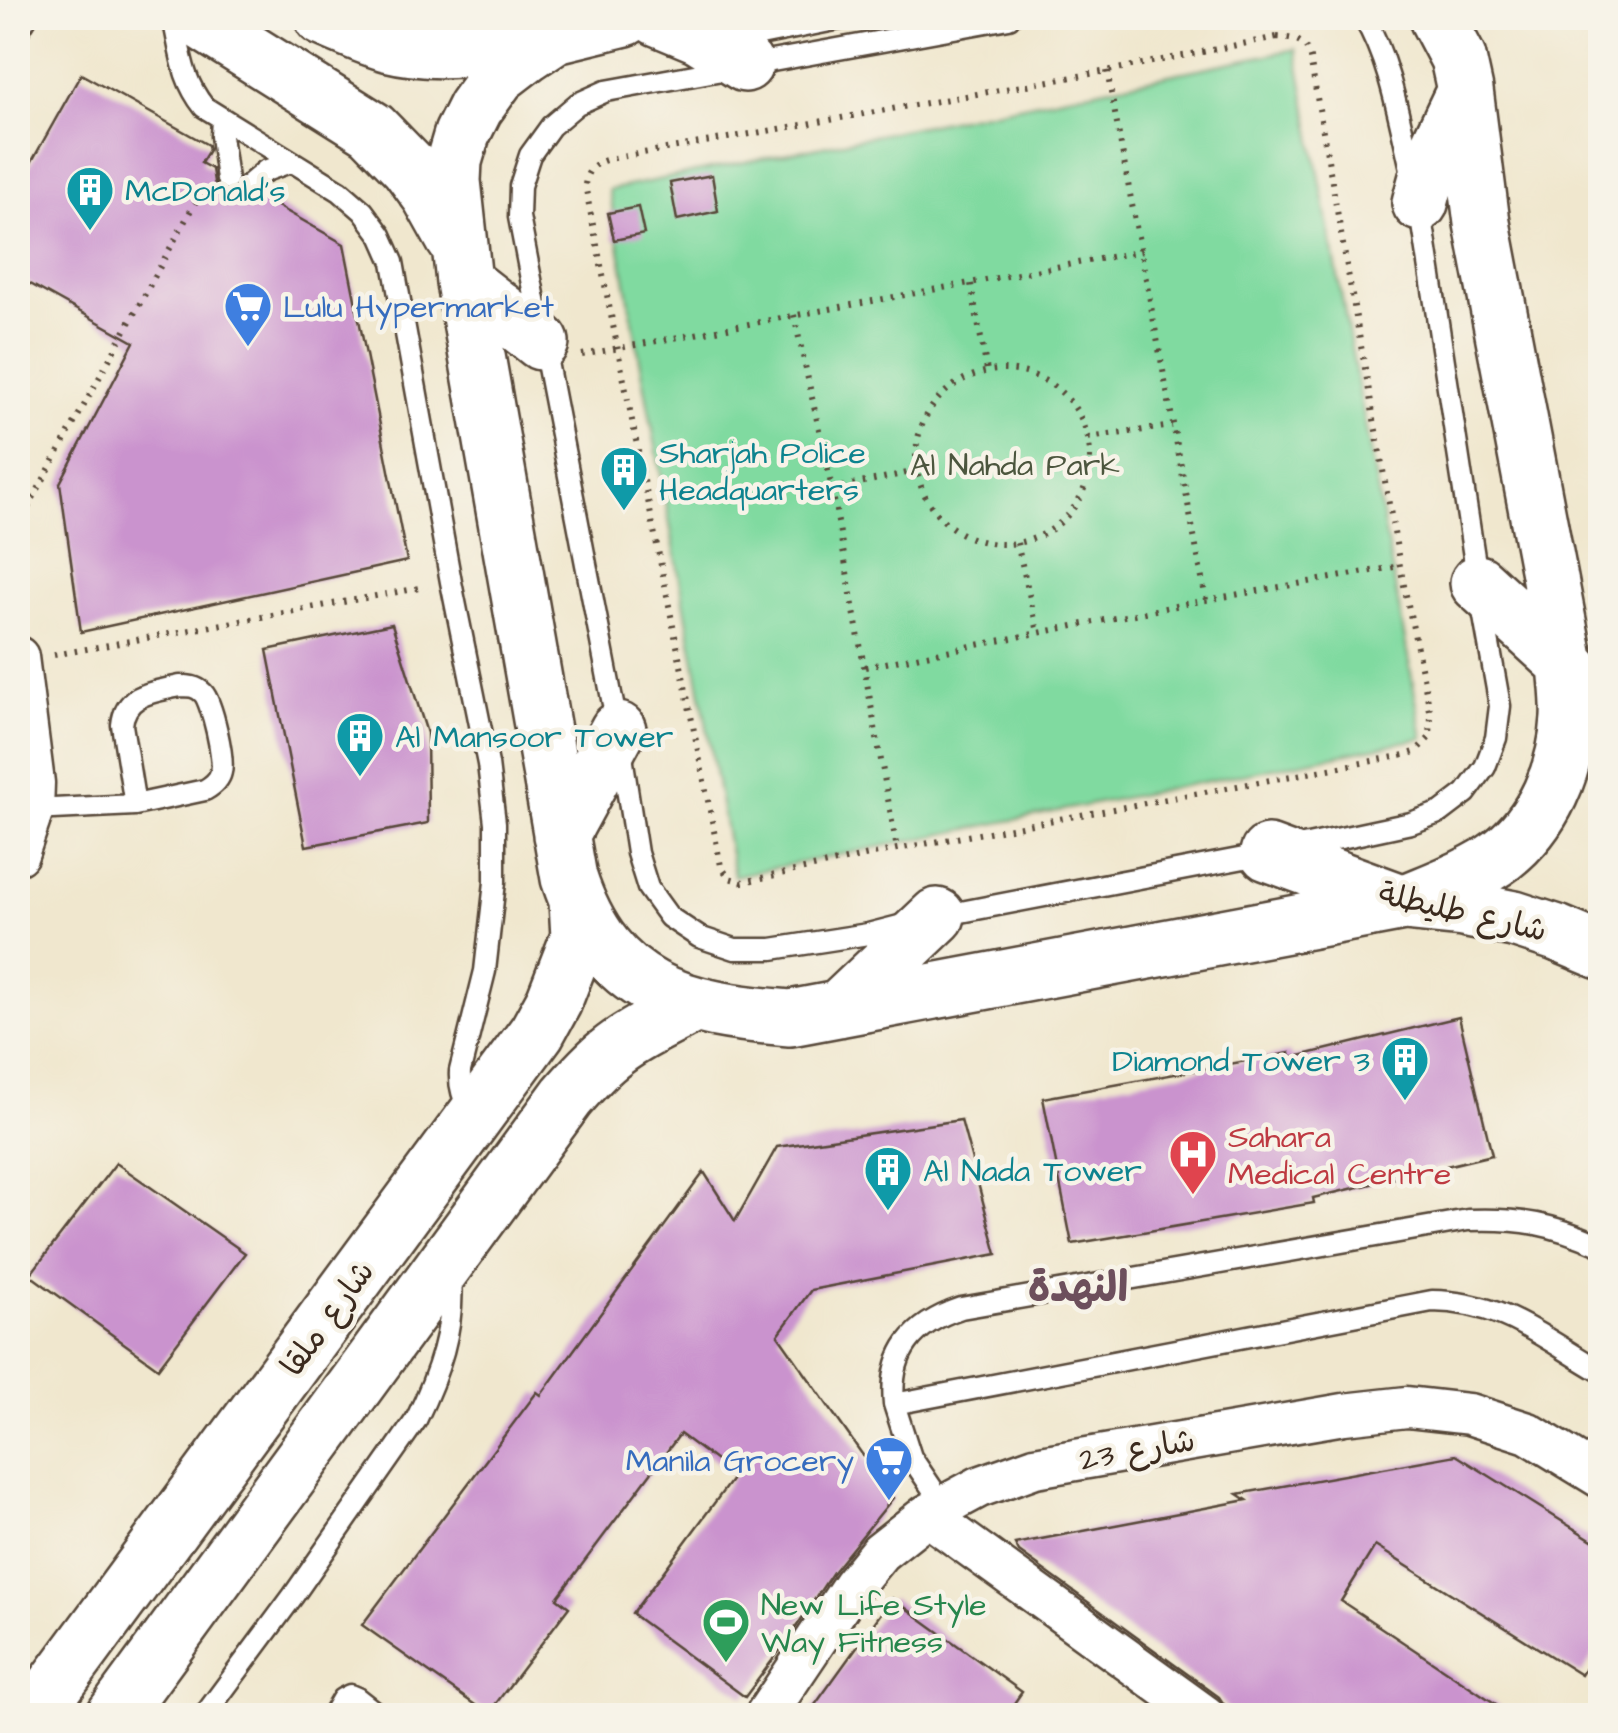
<svg xmlns="http://www.w3.org/2000/svg" width="1618" height="1733" font-family="'Architects Daughter','Playpen Sans Arabic',sans-serif">
  <style>
    .green { fill: #80daa0; stroke: #5e825f; stroke-width: 2.5 }
    .building { fill: #ca93ce }
    .lines { fill: none; stroke-linecap: round; stroke-linejoin: round }
    .lane-casing { stroke: #564638; stroke-width: 25 }
    .street-casing { stroke: #564638; stroke-width: 45 }
    .secondary-casing { stroke: #564638; stroke-width: 60 }
    .path { stroke: #564638; stroke-width: 6; stroke-dasharray: 2.5 8; stroke-linecap: butt }
    .lane { stroke: #fff; stroke-width: 20 }
    .street { stroke: #fff; stroke-width: 40 }
    .secondary { stroke: #fff; stroke-width: 55 }
    .labels { text-anchor: middle; stroke-width: 9; stroke-linejoin: round; paint-order: stroke }
    .culture-label { font-size: 32px; fill: #0d838f; stroke: #f7f3e8; text-anchor: start }
    .shop-label { font-size: 32px; fill: #366cbe; stroke: #f7f3e8; text-anchor: start }
    .park-label { font-size: 32px; fill: #4c563e; stroke: #f7f3e8 }
    .street-label { font-size: 32px; fill: #3b2a1e; stroke: #f7f3e8 }
    .health-label { font-size: 32px; fill: #be3a42; stroke: #f7f3e8; text-anchor: start }
    .leisure-label { font-size: 32px; fill: #27864d; stroke: #f7f3e8; text-anchor: start }
    .district-label { font-size: 42px; font-weight: bold; fill: #6d4f5c; stroke: #f7f3e8 }
  </style>
  <rect width="100%" height="100%" fill="#f7f3e8"/>
  <filter id="ink" filterUnits="userSpaceOnUse"><feTurbulence type="fractalNoise" baseFrequency=".01" numOctaves="2"/><feDisplacementMap in="SourceGraphic" scale="20" xChannelSelector="R" yChannelSelector="G"/><feConvolveMatrix kernelMatrix="1 2 1 2 8 2 1 2 1" color-interpolation-filters="sRGB"/></filter>
  <filter id="wash" filterUnits="userSpaceOnUse"><feTurbulence type="fractalNoise" baseFrequency=".0048" numOctaves="4" result="noise"/><feDisplacementMap in="SourceGraphic" scale="40" xChannelSelector="R" yChannelSelector="G"/><feGaussianBlur stdDeviation="2.25" result="paint"/><feColorMatrix in="noise" values="0 0 0 0 0 0 0 0 0 0 0 0 0 0 0 0 0 1.4 0 .05"/><feComposite in="paint" operator="in"/></filter>
  <g filter="url(#wash)">
    <rect width="100%" height="100%" fill="#f0e7ce"/>
    <path class="green" d="M1296,49L1423,738L734,876L609,190Z"/>
    <g id="blocks">
      <path class="building" d="M81,74L208,145L209,150L201,163L212,169L214,182L221,191L232,192L235,198L241,201H248L258,195L344,244L407,561L81,632L60,483L134,342L18,277V186Z
        M712,175L718,211L677,220L670,183Z
        M638,207L644,234L614,240L608,213Z
        M392,624L427,733L428,823L306,846L267,650Z
        M1459,1017L1492,1155L1313,1198L1314,1203L1072,1244L1043,1098L1290,1053L1291,1058Z
        M961,1120L997,1254L811,1290L778,1335L893,1498L833,1572L786,1642L745,1697L632,1614L735,1475L680,1434L557,1598L569,1607L488,1714L362,1625L537,1392L541,1395L704,1172L735,1221L777,1147Z
        M116,1163L245,1253L158,1368L30,1275Z
        M1456,1455L1600,1545V1644L1581,1675L1375,1546L1341,1601L1514,1716H1237L1227,1709L1219,1697L1019,1552L1015,1544L1247,1500L1238,1494Z
        M892,1598L1022,1692L1005,1716H807Z"/>
    </g>
  </g>
  <g filter="url(#ink)">
    <use href="#blocks" fill-opacity="0" stroke="#564638" stroke-width="2.5"/>
    <g class="lines">
      <g class="lane-casing">
        <path id="lane" d="M173,18C181,52 181,78 204,107L340,191L363,211L381,235L393,262L451,582L488,764L495,823V882L485,971L460,1071C459,1087 463,1098 471,1113
          M1364,18C1391,63 1400,125 1413,177
          M18,31L26,18
          M725,42L845,18
          M222,119L221,136L227,179
          M245,188L265,171L290,162
          M180,686C189,686 196,686 203,693C212,702 225,760 221,772C219,781 212,786 205,790L135,805L122,725C125,693 154,692 180,686Z
          M33,810L135,805
          M1294,848L1411,823L1441,812L1466,793L1485,767L1496,738L1500,706L1478,583L1420,205
          M940,916L1265,854
          M907,924L868,934L772,949H735L699,937L669,917L648,888L637,853L618,730L519,217L520,186L530,155L551,126L577,104L606,91L1009,18
          M1600,1245C1552,1224 1521,1218 1468,1220L961,1308C913,1324 889,1352 894,1404L1432,1301C1504,1302 1541,1337 1600,1371
          M894,1404L911,1457L944,1506
          M204,1716L293,1596L416,1420C438,1375 455,1328 451,1277
          M332,1716L342,1699L350,1695L357,1698L380,1716"/>
      </g>
      <g class="street-casing">
        <path id="street" d="M18,657L34,783L33,810L18,854
          M927,1515L1205,1716
          M765,1716L853,1585L880,1552L927,1515L979,1487L1035,1467L1344,1414L1407,1407L1469,1414L1528,1433L1600,1477"/>
      </g>
      <g class="secondary-casing">
        <path id="secondary" d="M195,18L372,129L408,166L430,196L454,239
          M323,18C345,27 367,38 390,44C442,57 496,45 548,36
          M625,18L555,35L528,53L498,76L475,108L462,134L454,161L453,181L464,282L569,878C606,992 682,1010 790,1018L1404,903C1434,890 1476,875 1502,855C1544,822 1566,770 1569,718C1570,700 1567,681 1566,663L1482,223L1465,90L1458,58L1437,18
          M658,18L699,35L745,64
          M1420,203L1432,159L1465,90
          M464,282L541,342
          M1478,583L1572,669
          M561,835L618,730
          M1268,853L1404,903L1463,909L1514,919L1557,933L1600,951
          M839,1009L937,916
          M33,1716L537,1032L554,1001L579,937L577,901
          M114,1716L567,1097C580,1082 593,1067 608,1055C633,1034 665,1021 693,1005"/>
      </g>
      <path class="path" d="M1277,37C1294,38 1305,39 1310,58L1400,566L1431,715L1430,737L1415,752L1405,755L897,849L743,882L729,878L721,866L585,185C587,169 594,163 609,159L1107,71Z
        M1107,71L1206,600
        M971,284L987,371
        M794,315L832,489L897,849
        M582,355L1142,251
        M916 457a87 87 0 1 1 174 0a87 87 0 1 1-174 0Z
        M1088,438L1172,426
        M832,489L916,471
        M18,526L202,190
        M1017,543L1038,632
        M54,655L425,587
        M865,667L1206,600L1400,566"/>
      <use href="#lane" class="lane"/>
      <use href="#street" class="street"/>
      <use href="#secondary" class="secondary"/>
    </g>
  </g>
  <defs>
    <g id="building-pin" transform="scale(2.5)"><path d="M0 17L-7.5 6A9.5 9.5 0 1 1 7.5 6Z" fill="#0f9aa8" stroke="#f7f3e8"/><path d="M-4-6H4V6H1V3H-1V6H-4ZM-2.5-4.3h1.7v1.8h-1.7ZM.8-4.3h1.7v1.8H.8ZM-2.5-1h1.7V.8h-1.7ZM.8-1h1.7V.8H.8Z" fill="#fff"/></g>
    <g id="supermarket-pin" transform="scale(2.5)"><path d="M0 17L-7.5 6A9.5 9.5 0 1 1 7.5 6Z" fill="#3f7fe0" stroke="#f7f3e8"/><path d="M-6-5.5h2.5l.6 2H6L4.5 2H-2.5L-4.4-4H-6ZM-1.5 3.2a1.3 1.3 0 1 0 .1 0ZM3 3.2a1.3 1.3 0 1 0 .1 0Z" fill="#fff"/></g>
    <g id="hospital-pin" transform="scale(2.5)"><path d="M0 17L-7.5 6A9.5 9.5 0 1 1 7.5 6Z" fill="#e0444e" stroke="#f7f3e8"/><path d="M-5-5h3v3.5h4V-5h3V5h-3V1.5h-4V5h-3Z" fill="#fff"/></g>
    <g id="stadium-pin" transform="scale(2.5)"><path d="M0 17L-7.5 6A9.5 9.5 0 1 1 7.5 6Z" fill="#2e9e5b" stroke="#f7f3e8"/><path d="M0-5a6.5 5 0 1 0 0 10a6.5 5 0 1 0 0-10ZM-3.5-1.8h7v3.6h-7Z" fill="#fff"/></g>
  </defs>
  <g fill-rule="evenodd">
    <use href="#building-pin" x="90" y="190"/>
    <use href="#supermarket-pin" x="248" y="306"/>
    <use href="#building-pin" x="624" y="470"/>
    <use href="#building-pin" x="360" y="736"/>
    <use href="#building-pin" x="1405" y="1060"/>
    <use href="#hospital-pin" x="1193" y="1154"/>
    <use href="#building-pin" x="888" y="1170"/>
    <use href="#supermarket-pin" x="889" y="1460"/>
    <use href="#stadium-pin" x="726" y="1622"/>
  </g>
  <g class="labels">
    <g class="culture-label">
      <text x="125" y="201">McDonald's</text>
      <text x="659" y="463">Sharjah Police<tspan x="659" dy="37">Headquarters</tspan></text>
      <text x="395" y="747">Al Mansoor Tower</text>
      <text x="1370" y="1071" text-anchor="end">Diamond Tower 3</text>
      <text x="923" y="1181">Al Nada Tower</text>
    </g>
    <g class="shop-label">
      <text x="283" y="317">Lulu Hypermarket</text>
      <text x="854" y="1471" text-anchor="end">Manila Grocery</text>
    </g>
    <g class="park-label">
      <text x="1015" y="475">Al Nahda Park</text>
    </g>
    <g class="street-label">
      <text transform="translate(1463 911) rotate(13)" y="11">شارع طليطلة</text>
      <text transform="translate(327 1318) rotate(-54)" y="11">شارع ملقا</text>
      <text transform="translate(1137 1449) rotate(-10)" y="11">شارع 23</text>
    </g>
    <g class="health-label">
      <text x="1228" y="1147">Sahara<tspan x="1228" dy="37">Medical Centre</tspan></text>
    </g>
    <g class="leisure-label">
      <text x="761" y="1615">New Life Style<tspan x="761" dy="37">Way Fitness</tspan></text>
    </g>
    <g class="district-label">
      <text x="1078" y="1301">النهدة</text>
    </g>
  </g>
  <rect width="1618" height="1733" fill="none" stroke="#f7f3e8" stroke-width="60"/>
</svg>
